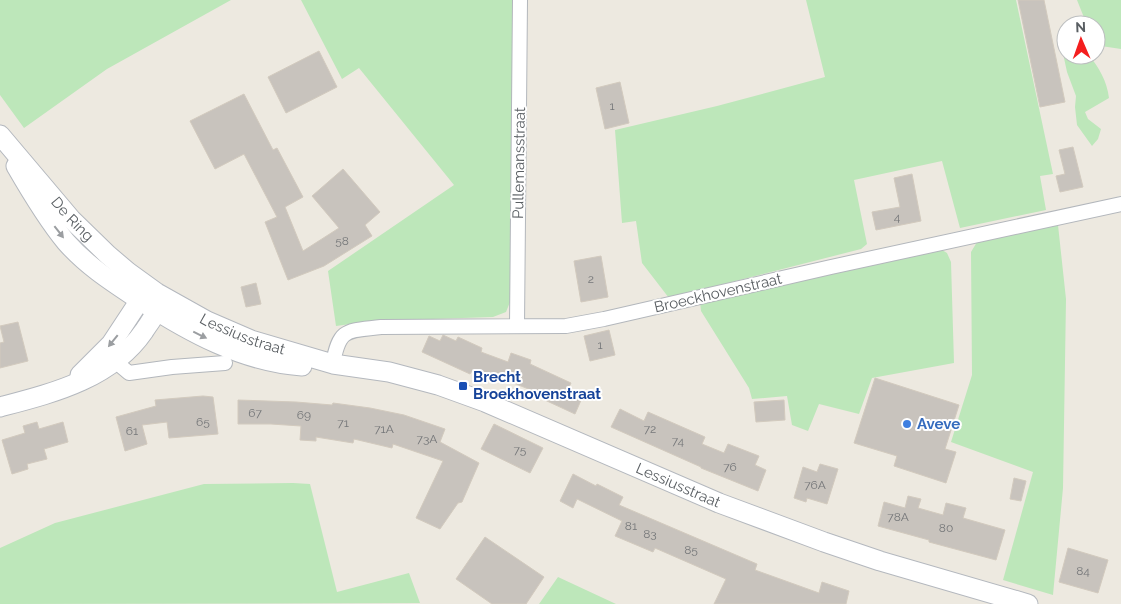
<svg xmlns="http://www.w3.org/2000/svg" width="1121" height="604" font-family="Raleway,sans-serif">
  <style>
    .green { fill: #bde7ba }
    .building { fill: #c8c3bd; stroke: #d2cabe }
    .lines { fill: none; stroke-linecap: round; stroke-linejoin: round }
    .street-casing { stroke: #b3b7bc; stroke-width: 16 }
    .secondary-casing { stroke: #b4b8be; stroke-width: 21 }
    .street { stroke: #fff; stroke-width: 14 }
    .secondary { stroke: #fff; stroke-width: 19 }
    .oneway { fill: #9b9ea1 }
    .transit-dot { fill: #1a4fb4; stroke: #fff; stroke-width: 2 }
    .shop-dot { fill: #3f7fe0; stroke: #fff; stroke-width: 2 }
    .labels { text-anchor: middle; stroke-width: 4; stroke-linejoin: round; paint-order: stroke }
    .number-label { font-size: 12px; fill: #757779 }
    .street-label { font-size: 15px; fill: #595e62; stroke: #fff }
    .transit-label { font-size: 15px; font-weight: bold; fill: #164399; stroke: #fff; text-anchor: start }
    .shop-label { font-size: 15px; font-weight: bold; fill: #366cbe; stroke: #fff; text-anchor: start }
  </style>
  <rect width="100%" height="100%" fill="#ede9e0"/>
  <path class="green" d="M0,0H231L107,69L24,128L0,95Z
    M301,0H515L512,297L506,312L493,317L373,321L336,326L328,271L454,185L359,68L342,79Z
    M806,0H1016L1053,174L1040,176L1046,210L960,228L942,161L854,180L867,244L861,249L669,298L642,263L636,221L622,223L615,130L717,106L825,77Z
    M1077,0H1121V49L1101,46L1098,53L1096,49V25H1087Z
    M1066,42V55H1089C1099,68 1107,81 1109,98L1085,112L1088,119L1101,129L1098,139L1092,146L1077,125L1075,107L1076,96L1067,72L1061,44Z
    M1058,225L1066,299L1063,488L1053,595L1003,580L1033,472L951,442L972,375L971,252L977,242Z
    M942,250L947,253L951,262L954,363L872,378L859,414L819,404L808,431L792,425L787,396L752,399L749,388L701,311L700,302Z
    M293,483L310,484L337,592L409,573L420,603L0,604V548L55,523L204,484Z
    M558,577L616,604H539Z"/>
  <path class="building" d="M1018,0H1044L1065,102L1040,107Z
    M319,51L337,87L286,113L268,77Z
    M620,82L629,123L605,129L596,88Z
    M244,94L273,150L277,148L303,197L285,207L303,251L339,228L312,196L343,169L380,212L365,225L372,236L324,266L288,280L265,222L277,217L244,154L215,169L190,121Z
    M1073,147L1083,187L1060,192L1056,176L1065,174L1059,150Z
    M912,174L921,221L876,230L872,212L900,207L894,178Z
    M601,256L608,297L581,302L574,261Z
    M256,283L261,304L246,307L241,287Z
    M18,322L28,361L0,368V343L4,342L0,326Z
    M609,330L615,355L590,361L584,336Z
    M443,335L456,341L458,337L482,348L481,352L508,362L511,353L531,360L530,364L571,383L567,391L582,398L575,414L534,395L536,392L501,378L500,382L472,371L470,374L422,352L429,336L440,341Z
    M875,378L959,405L945,449L956,452L946,483L894,466L897,456L854,443Z
    M203,396L213,397L218,434L169,438L167,422L142,425L147,444L125,451L116,417L156,406L155,400Z
    M238,400L296,402L332,405L333,403L370,408L404,415L445,429L440,442L479,463L462,502L458,503L440,529L416,518L443,461L393,444L392,448L354,439L353,443L316,437V441L300,440L301,426L271,424H238Z
    M784,400L785,420L756,422L754,402Z
    M620,409L644,421L648,412L705,437L702,444L724,453L728,444L759,456L755,465L766,470L758,491L701,468V467L611,427Z
    M37,422L39,429L63,422L68,442L44,449L47,459L27,464L28,469L12,474L2,440L25,433L23,426Z
    M494,424L543,448L530,473L481,449Z
    M820,464L838,469L827,504L807,498L806,502L794,498L803,467L817,472Z
    M573,474L596,486L597,484L623,497L619,505L757,564L755,570L819,593L822,582L849,591L846,604H714L726,579L655,548L653,552L615,536L622,521L577,499L573,508L560,501Z
    M1014,478L1026,481L1021,501L1010,499Z
    M908,496L921,499L918,508L943,515L946,503L966,508L963,518L1005,530L996,560L929,542V540L878,526L884,502L905,508Z
    M485,537L544,577L526,604H492L456,579Z
    M1068,548L1108,560L1098,593L1059,582Z"/>
  <g class="lines">
    <g class="street-casing">
      <path id="street" d="M517,325L520,0
        M116,362L129,373L172,367L225,363
        M333,364C339,327 348,331 381,327L566,326L604,319L831,267L1121,204"/>
    </g>
    <g class="secondary-casing">
      <g id="secondary">
        <path id="s1" d="M0,135L71,219L108,255L128,272L157,293L207,321L251,340L333,364L389,372L438,385L485,402L719,503L824,542L880,561L1028,604"/>
        <path d="M16,166C31,192 47,219 66,242C88,267 114,283 141,301C189,332 243,362 302,366"/>
        <path d="M80,375L111,344L140,300L151,295"/>
        <path d="M0,407C53,393 111,379 144,331C151,320 157,315 157,301"/>
      </g>
    </g>
    <use href="#street" class="street"/>
    <use href="#secondary" class="secondary"/>
  </g>
  <defs><path id="oneway-solid" d="M-6-.8H1V-3.2L6.5 0L1 3.2V.8H-6Z" transform="scale(1.25)"/></defs>
  <g class="oneway">
    <use href="#oneway-solid" transform="translate(59 232) rotate(52)"/>
    <use href="#oneway-solid" transform="translate(200 335) rotate(26)"/>
    <use href="#oneway-solid" transform="translate(113 341) rotate(129)"/>
  </g>
  <rect class="transit-dot" x="458" y="381" width="10" height="10" rx="2.5"/>
  <circle class="shop-dot" cx="907" cy="424" r="5"/>
  <g class="labels">
    <g class="number-label">
      <text x="612" y="110">1</text>
      <text x="897" y="221">4</text>
      <text x="342" y="245">58</text>
      <text x="591" y="283">2</text>
      <text x="600" y="349">1</text>
      <text x="255" y="417">67</text>
      <text x="304" y="419">69</text>
      <text x="203" y="426">65</text>
      <text x="343" y="427">71</text>
      <text x="384" y="433">71A</text>
      <text x="650" y="433">72</text>
      <text x="132" y="435">61</text>
      <text x="427" y="443">73A</text>
      <text x="678" y="445">74</text>
      <text x="520" y="454">75</text>
      <text x="730" y="471">76</text>
      <text x="815" y="489">76A</text>
      <text x="898" y="521">78A</text>
      <text x="631" y="530">81</text>
      <text x="946" y="532">80</text>
      <text x="650" y="538">83</text>
      <text x="691" y="554">85</text>
      <text x="1083" y="575">84</text>
    </g>
    <g class="street-label">
      <text transform="translate(519 163) rotate(-89)" y="5">Pullemansstraat</text>
      <text dy="5" stroke="none"><textPath href="#s1" startOffset="111">De Ring</textPath></text>
      <text transform="translate(718 293) rotate(-13)" y="5">Broeckhovenstraat</text>
      <text dy="5" stroke="none"><textPath href="#s1" startOffset="319">Lessiusstraat</textPath></text>
      <text dy="5" stroke="none"><textPath href="#s1" startOffset="782">Lessiusstraat</textPath></text>
    </g>
    <g class="transit-label">
      <text x="473" y="382">Brecht<tspan x="473" dy="17">Broekhovenstraat</tspan></text>
    </g>
    <g class="shop-label">
      <text x="917" y="429">Aveve</text>
    </g>
  </g>
  <g transform="translate(1081 40) rotate(358)"><circle r="24" fill="#ffffff" stroke="#bdbfc0"/>
  <path d="M0-4L9 19L0 12L-9 19Z" fill="#f41e1e"/>
  <text y="-8" font-size="14" font-weight="bold" text-anchor="middle" fill="#595e62">N</text>
  </g>
</svg>
